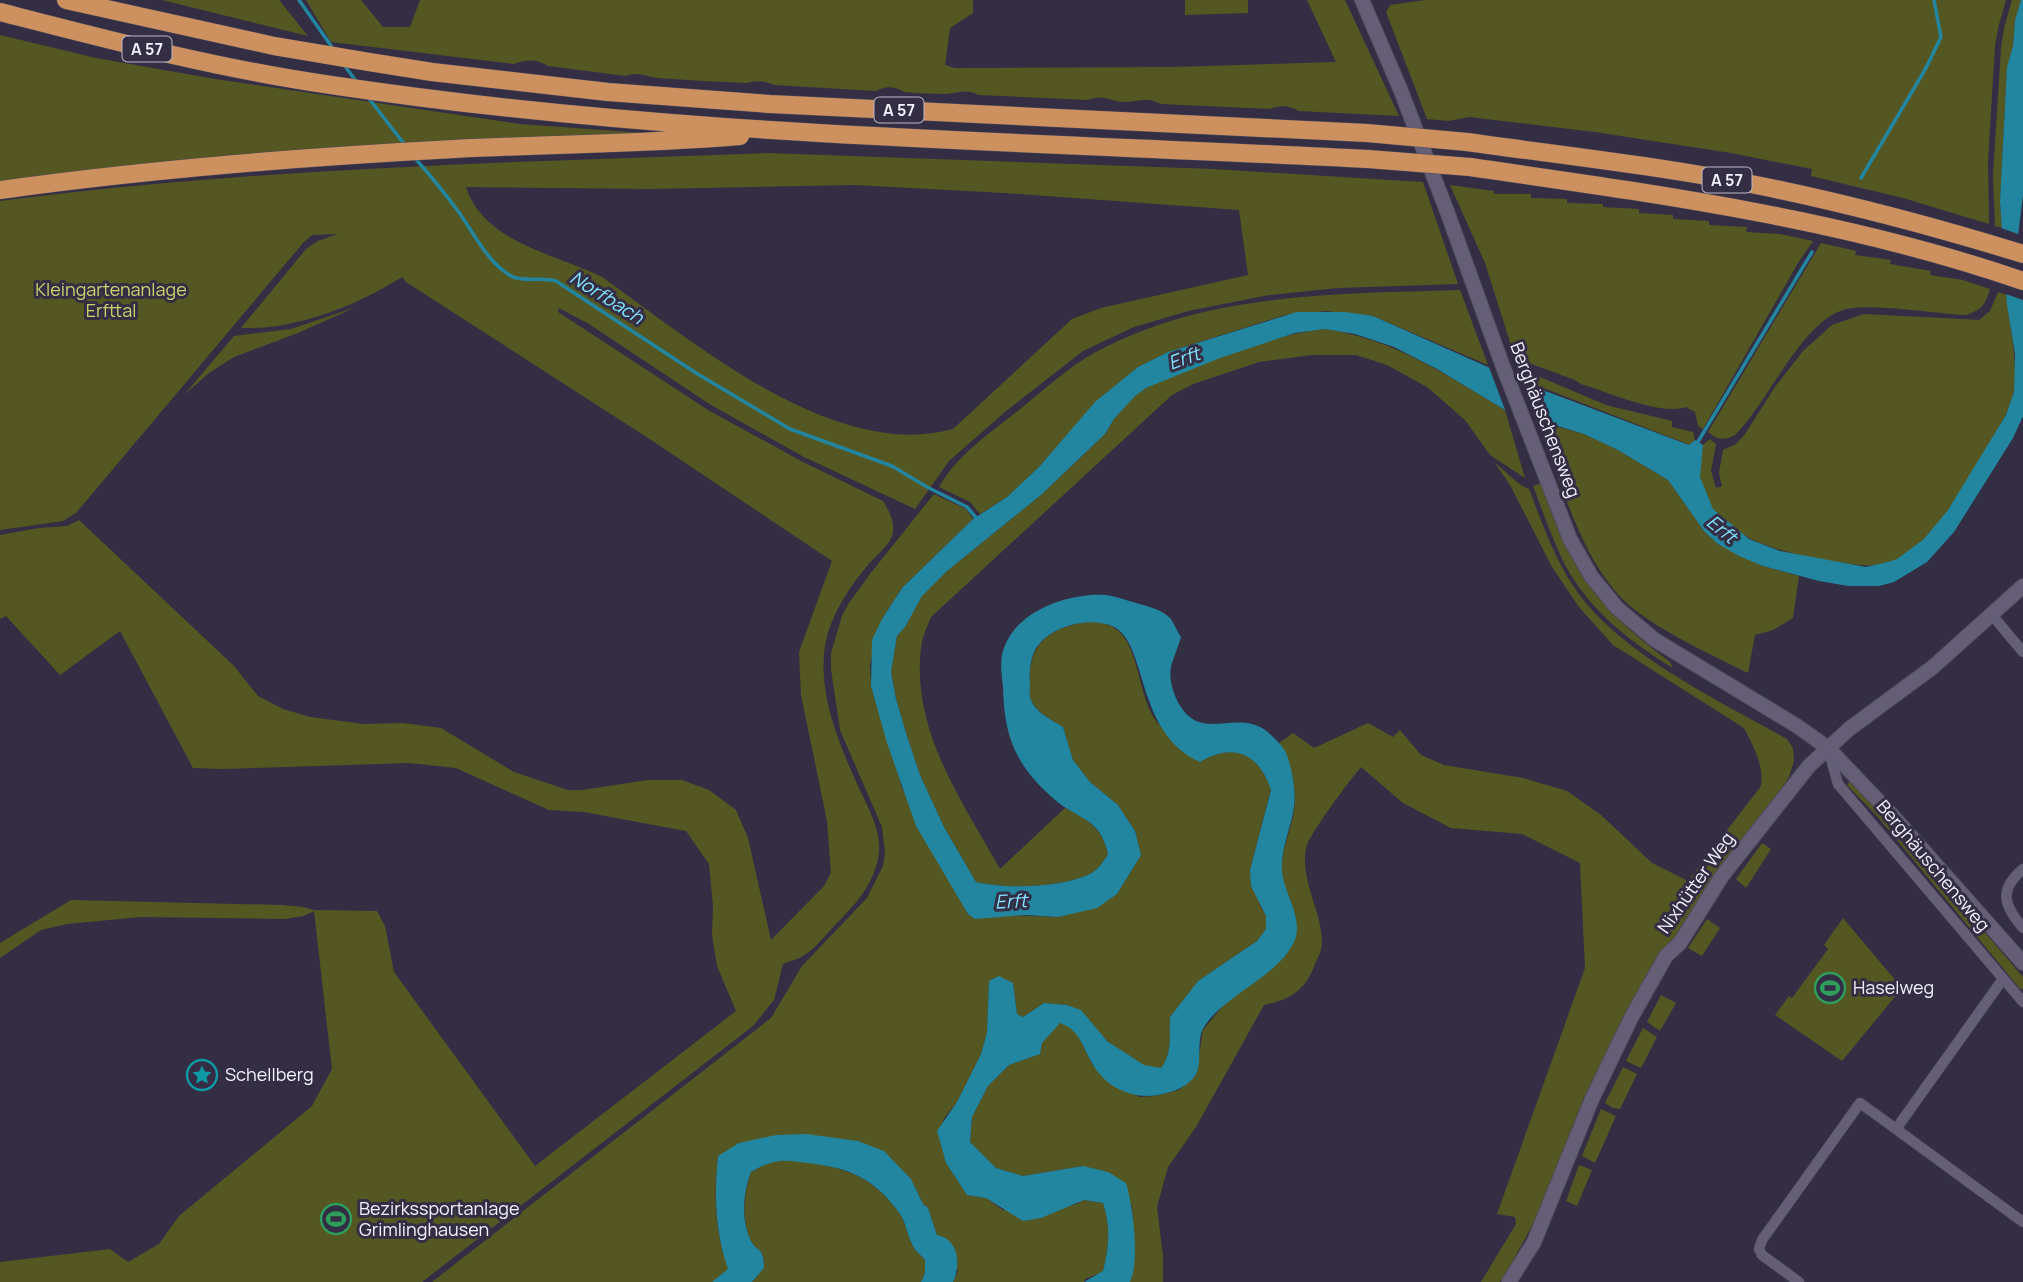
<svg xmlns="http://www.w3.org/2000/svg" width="2023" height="1282" font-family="Manrope,sans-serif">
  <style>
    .green { fill: #555722; fill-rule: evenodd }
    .water { fill: #2386a0 }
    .pier { fill: #342e44 }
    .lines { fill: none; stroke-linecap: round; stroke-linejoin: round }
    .stream { stroke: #2386a0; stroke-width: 3.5 }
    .minor-casing { stroke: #504b5d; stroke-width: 11 }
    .secondary-casing { stroke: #504b5d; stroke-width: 16 }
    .motorway-casing { stroke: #504b5d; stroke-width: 19 }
    .minor { stroke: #645e77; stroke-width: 10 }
    .secondary { stroke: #645e77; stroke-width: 14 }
    .motorway { stroke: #cd915f; stroke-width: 18 }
    .motorway-bridge-casing { stroke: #504b5d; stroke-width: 19; stroke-linecap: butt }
    .motorway-bridge { stroke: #cd915f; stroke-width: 18 }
    .labels { text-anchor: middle; stroke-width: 6; stroke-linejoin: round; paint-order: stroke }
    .shield { fill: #342e44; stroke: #bbb7c6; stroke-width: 2 }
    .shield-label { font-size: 16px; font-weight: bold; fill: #f5f2fe }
    .park-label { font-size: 18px; fill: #ccd16c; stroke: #342e44 }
    .street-label { font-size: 18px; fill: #f5f2fe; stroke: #342e44 }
    .poi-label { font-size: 18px; fill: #f5f2fe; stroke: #342e44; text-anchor: start }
    .water-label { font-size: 19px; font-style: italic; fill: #80e1fe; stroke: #342e44 }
  </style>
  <rect width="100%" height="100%" fill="#342e44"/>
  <path class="green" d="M162,0H279L308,36Z
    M306,0H361L383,27H410L420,0H973V13L950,28L945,65L955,68L1173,67L1336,62L1307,0H1345L1399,116L1299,111C1289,105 1280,105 1270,109L1161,104C1146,95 1136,103 1121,102C1109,100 1101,94 1088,100L978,95C966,88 957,94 945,94C931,94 918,93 904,92C895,86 885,86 876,91L774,85C766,81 756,80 747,83C717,82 688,80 658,78C647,77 637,71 626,76L548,66C537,59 525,59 514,64L331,42Z
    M1185,0H1248V13L1185,15Z
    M1426,0H2006L1998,28L1995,46L1988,160L1989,224L1903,198L1811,176L1812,169L1731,153L1595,132L1469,117L1449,121L1427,119L1386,12L1390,5Z
    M2012,0H2021L2015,20L2013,46L2007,68L2000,201L2002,228L1995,226L1993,175L2001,48L2004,28Z
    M0,35L96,58L215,79L520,124L644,133L0,182Z
    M768,153L1213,169L1423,182L1458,284L1338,288L1269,295L1188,311L1134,327L1083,351L1006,411L949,461L915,509L804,457L711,405L589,324L559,308L558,312L708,410L801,461L883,501C889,511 896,523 892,536C888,546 875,557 868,565C847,590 827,620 824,654C820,699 840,746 858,786C867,805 881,830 879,851C877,878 859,901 841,919C829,930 817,948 803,956C797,960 789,961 783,964L774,1000L753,1026L422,1282H0V1262L110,1249L128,1262L159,1244L179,1216L312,1106L332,1069L314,911L304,916L285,919L141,917L67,924L41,930L0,958V943L71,900L281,905L303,907L314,910L377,911L385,926L394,972L535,1166L736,1011L717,966L712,935L713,906L709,864L686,831L584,812L549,810L456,768L409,763L221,769L193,768L120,631L60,675L6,616L0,619V535L39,528L67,526L79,520L233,665L258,696L283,709L310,717L364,724L403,723L441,728L514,772L568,790H582L648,780H682L709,790L736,810L748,838L771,940L824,886L831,873L827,821L801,695L799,652L832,561L645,436L406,282L402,277C356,306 296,330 241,328L306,249L318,241L338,234L312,235L303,243L76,513L63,521L0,530V201C255,168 511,162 768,153ZM855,185L1004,193L1239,210L1248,275L1101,308L1072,319L953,429C834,462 694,342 602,277C556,254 484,243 466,187L651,189Z
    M1450,185L1494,191V194H1531V198L1567,199V203L1603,204V207L1639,209V213L1673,215V219L1709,221V225L1747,227L1746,232L1780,234L1813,241L1798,263L1703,429L1698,426L1695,412L1686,407C1660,416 1608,392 1581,384L1575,380L1515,358L1485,263Z
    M1821,243L1856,251L1855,255L1891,260L1890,264L1931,271L1930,275L1963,280L1990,289C1985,305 1982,310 1966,315C1936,314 1868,302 1843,310C1801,323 1767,404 1735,435C1724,441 1718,440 1708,432Z
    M1460,290L1488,365L1373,316L1326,311L1285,315L1168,352L1138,367L1095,403L1039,467L1007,497L980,514L970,502L939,487C958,454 990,433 1019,410C1044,390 1068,367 1096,352C1207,292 1337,294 1460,290Z
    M1998,292L2007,295C2009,327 2018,357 2014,390C2010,413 1995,433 1984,452C1961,490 1938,537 1897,559C1875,571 1848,563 1824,560C1776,551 1708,535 1700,477C1698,467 1702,455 1703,445L1710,439L1716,444L1711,471L1716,488L1722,486L1719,473L1723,450L1736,444L1745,434L1775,387L1803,351L1832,325L1864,314L1979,320L1990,311Z
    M356,307L298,333L234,357L209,373L184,395L234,336L291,329Z
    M1325,329C1396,340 1445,374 1505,410L1525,478L1490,455L1465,420L1427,387L1387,365L1356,355H1312L1259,362L1193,384L1172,395L931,617C927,627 922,637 921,648C911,730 962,801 1000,869L1065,808C1087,818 1103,830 1108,854C1103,862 1098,870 1090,874C1060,888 1006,889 976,882L944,827L920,775L907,736L896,699L891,672L897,636L905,627L922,595L947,571L1041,495L1105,434L1114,419L1135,395L1146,388C1195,364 1271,335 1325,329Z
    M1526,371L1606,405L1672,421V427L1693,432L1695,440L1690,445L1528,382Z
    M1539,422L1584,434L1618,450L1668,480L1704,531L1718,544L1763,566L1799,576L1793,618L1773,630L1755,635L1748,673C1710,654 1643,624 1616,592C1576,545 1560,478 1539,422Z
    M1495,463C1506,471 1516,484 1529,489C1542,523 1554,557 1574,587C1616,652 1720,701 1787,739L1793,748L1794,761L1789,777L1760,821L1698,902L1640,992L1584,1097L1543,1206L1505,1275L1500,1282H1481L1516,1224L1515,1217L1497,1214L1585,968L1580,863L1522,834L1451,828L1403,803L1361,767C1350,780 1309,834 1306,848C1300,882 1322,910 1322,943C1322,951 1316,961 1313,969C1303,993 1287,1000 1264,1005L1196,1127L1168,1167L1157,1207L1163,1256V1282H1130L1134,1261L1132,1206L1083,1166L1023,1176L996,1168L970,1142L972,1117L988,1086L1009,1065L1040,1053L1042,1043L1060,1022L1069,1026L1077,1033L1092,1064L1139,1097L1155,1096L1179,1090L1196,1075L1203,1030L1296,917C1290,902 1283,887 1282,870C1281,849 1291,831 1294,811C1297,788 1291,761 1279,743L1293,733L1314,748L1368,723L1393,737L1400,730L1421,755L1444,765L1523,778L1567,791L1601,815L1652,863L1688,881L1761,786C1764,765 1754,747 1744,728L1613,645L1579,607L1552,567L1510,485Z
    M1542,483C1553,512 1563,542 1578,569C1601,607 1635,636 1670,662L1673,668C1629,641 1589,610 1564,563C1552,538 1543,512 1533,486Z
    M934,494L966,509L973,519L902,588L882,619L870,664L871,686L902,788L968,914L1058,917L1117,894L1141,855L1135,831L1118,805L1090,782L1073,760L1063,727C1052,720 1037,713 1031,700C1029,696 1030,689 1030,684C1028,649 1043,632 1076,624C1146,609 1130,687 1157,722C1169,737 1186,749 1200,762C1234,742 1258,753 1271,789L1250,870L1260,905L1266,916V929L1257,941L1198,981L1170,1017C1169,1036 1173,1052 1161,1068L1144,1066L1107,1041L1080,1010L1067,1005L1044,1003L1023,1017L1017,1014L1013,983L989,981L987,1033L981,1054L957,1102L943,1120V1151L946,1163L967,1195L986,1198L1003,1210L1074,1205L1084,1200L1103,1203C1111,1227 1109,1247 1103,1272L1085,1279L1084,1282H953L958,1271L937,1235L928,1208L923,1204L911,1179L884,1152L776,1135L718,1156C714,1196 714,1231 729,1269L712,1282H432L771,1018L802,966L867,898L883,866L885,853L882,827L840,730L831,669V653L842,616L849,603L870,574Z
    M1850,781L1889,821L2023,977V988L2021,990L1877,816L1847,785Z
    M1762,843L1771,849L1746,888L1736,879Z
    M1843,918L1902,988L1842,1061L1775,1015L1789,996L1792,998L1828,949L1824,945Z
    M1707,919L1720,928L1702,956L1688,948Z
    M1661,995L1676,1003L1660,1031L1647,1022Z
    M1643,1028L1657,1037L1641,1068L1626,1061Z
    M1623,1067L1637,1074L1620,1109L1613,1108L1605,1103Z
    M1601,1109L1616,1116L1595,1163L1582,1156Z
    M782,1159C834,1166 867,1168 900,1214C906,1224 907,1234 912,1244C914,1250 921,1255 925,1260V1273L921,1282H752L764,1268C764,1245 757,1254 750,1239C741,1219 744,1193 751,1172L767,1163Z
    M1579,1165L1592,1170L1577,1206L1566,1201Z"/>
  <path class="water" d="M2021,0H2023V195L2017,244L2018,271L2023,302V416L2013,438L1954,532L1927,562L1894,582L1879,586H1848L1819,581L1763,566L1739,556L1718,544L1704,531L1668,480L1618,450L1584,434L1505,410L1437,369L1394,347L1355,334L1325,329L1295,333L1220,358L1146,388L1135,396L1114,419L1105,434L1041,495L947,571L922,596L905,627L897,636L891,672L896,699L907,736L920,775L944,827L976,882C1007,889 1060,888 1090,874C1098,870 1103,862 1108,854C1100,817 1078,820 1054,799C1016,766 1004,737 1003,687C1002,677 1000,665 1002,655C1011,612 1067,593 1105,595C1115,596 1126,600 1136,603C1147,606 1163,610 1170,618C1174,623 1177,631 1181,637C1178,648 1173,658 1171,667C1169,677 1172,689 1176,698C1199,749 1239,703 1271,735C1277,741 1284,747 1287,755C1293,773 1297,795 1293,813C1289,832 1281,850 1282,870C1283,893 1305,919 1294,942C1277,978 1221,996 1203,1029C1196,1042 1203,1064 1195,1076C1187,1087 1175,1091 1163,1094C1136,1101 1106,1089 1092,1063C1082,1046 1080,1030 1060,1023L1042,1043L1040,1054L1009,1065L988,1086L972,1117L970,1142L996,1168L1023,1176L1083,1166L1108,1172L1126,1183C1133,1206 1140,1260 1130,1282H1084L1103,1271C1109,1247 1111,1227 1103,1203L1084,1200L1041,1218L1023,1221L986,1198L967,1195L946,1163L937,1131L957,1102L981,1054L987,1033L989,981L999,976L1013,983L1017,1014L1023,1017L1044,1003L1067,1005L1081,1010L1107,1041L1144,1065L1161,1068C1173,1052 1169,1036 1170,1017L1198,981L1257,941L1266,929V916L1251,886L1250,870L1271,790C1259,753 1233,742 1200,762C1135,733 1148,644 1114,627C1089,615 1046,627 1034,652C1030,662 1029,673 1030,684C1030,688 1029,696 1031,700C1036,713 1052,720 1063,727L1073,760L1090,782L1118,805L1135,831L1141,855L1117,894L1097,908L1058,917L1025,915L975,919L968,914L916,826L887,743L871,686L872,640L882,619L902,588L973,519L1007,497L1039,467L1095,402L1138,367L1168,352L1297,312H1345L1373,316L1524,383L1689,445L1695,440L1703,445L1700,477L1713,509L1749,539L1780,551L1866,567L1888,562L1897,559L1924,539L1948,510L2006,415L2014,392L2015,354L2007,305L2000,201L2007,67L2013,46L2015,20Z
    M806,1134L858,1141L884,1151L911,1179L923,1204L928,1208L937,1235C959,1239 961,1265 953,1282H921L925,1273V1260C921,1255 914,1250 912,1244C907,1234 906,1223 900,1214C874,1178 850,1168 808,1163C783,1159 773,1159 751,1172C743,1193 741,1219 750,1239C757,1254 764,1245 764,1268L752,1282H712L728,1269C715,1231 714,1196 718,1156L739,1143L776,1135Z"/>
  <path class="pier" d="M1998,227L2021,235L2023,300L2003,293Z
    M1487,362L1522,378L1540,426L1507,415Z"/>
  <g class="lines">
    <path class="stream" d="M299,0L334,50
      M344,65L356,81
      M367,96L405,145
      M414,157C429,174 444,192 458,211C474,233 488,264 513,277C526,282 542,277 556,281L696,373L790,429L892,466L927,487L967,507L978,520
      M1861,178L1926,68L1941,37L1934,0
      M1696,445L1812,252"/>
    <g class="minor-casing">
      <path id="minor" d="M1992,615L2023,652
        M1828,748L1838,784L2023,1002
        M2023,869C1998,890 2004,906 2023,928
        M1896,1129L2023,1222
        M1799,1282L1762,1255L1759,1249L1762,1240L1860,1103L1896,1129L2003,979"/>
    </g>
    <g class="secondary-casing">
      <path id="secondary" d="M1362,0L1401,91L1448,214L1502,364L1570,539L1591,576L1617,608L1655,640L1797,726L1828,748L1892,815L2023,963
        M1509,1282L1534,1242L1592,1099L1631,1018L1666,956L1680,943L1722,876L1809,766L1849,729L1933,667L2023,586"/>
    </g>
    <g class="motorway-casing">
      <path id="motorway" d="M66,0L274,46L369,62L432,72L608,92L770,104L1367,133
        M0,12C109,40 219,69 331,85C674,137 1022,141 1368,159
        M1467,142C1567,156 1668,167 1766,187C1853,205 1939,228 2023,254
        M1470,167C1657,194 1844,219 2023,281
        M0,190C150,169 302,157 454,149C549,144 644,144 740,136"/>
    </g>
    <use href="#minor" class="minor"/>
    <use href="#secondary" class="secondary"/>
    <use href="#motorway" class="motorway"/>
    <g class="motorway-bridge-casing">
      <path id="motorway-bridge" d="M1367,133L1467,142
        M1368,159L1470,167"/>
    </g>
    <use href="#motorway-bridge" class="motorway-bridge"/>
  </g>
  <defs>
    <g id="stadium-ring" transform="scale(1.575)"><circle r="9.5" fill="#342e44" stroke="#2e9e5b" stroke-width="1.5"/><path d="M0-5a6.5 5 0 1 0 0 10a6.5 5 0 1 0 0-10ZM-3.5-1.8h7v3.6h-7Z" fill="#2e9e5b"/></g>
    <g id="sight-ring" transform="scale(1.575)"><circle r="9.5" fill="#342e44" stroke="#0f9aa8" stroke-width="1.5"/><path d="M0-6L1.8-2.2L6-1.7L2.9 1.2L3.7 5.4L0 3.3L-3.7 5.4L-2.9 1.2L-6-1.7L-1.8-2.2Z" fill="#0f9aa8"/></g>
  </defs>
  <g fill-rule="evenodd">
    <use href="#stadium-ring" x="1830" y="988"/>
    <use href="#sight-ring" x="202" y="1075"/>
    <use href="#stadium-ring" x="336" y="1219"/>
  </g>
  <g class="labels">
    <g class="shield">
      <rect x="122.5" y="36.5" width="49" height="25" rx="5"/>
      <rect x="874.5" y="97.5" width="49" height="25" rx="5"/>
      <rect x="1702.5" y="167.5" width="49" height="25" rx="5"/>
    </g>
    <g class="shield-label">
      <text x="147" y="55">A 57</text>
      <text x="899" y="116">A 57</text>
      <text x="1727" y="186">A 57</text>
    </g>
    <g class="park-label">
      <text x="111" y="296">Kleingartenanlage<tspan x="111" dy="21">Erfttal</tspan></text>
    </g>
    <g class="street-label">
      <text transform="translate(1545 420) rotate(69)" y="6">Berghäuschensweg</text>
      <text transform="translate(1933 866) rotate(50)" y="6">Berghäuschensweg</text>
      <text transform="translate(1696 883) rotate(-55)" y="6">Nixhütter Weg</text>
    </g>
    <g class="poi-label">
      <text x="1853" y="994">Haselweg</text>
      <text x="225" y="1081">Schellberg</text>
      <text x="359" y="1215">Bezirkssportanlage<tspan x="359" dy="21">Grimlinghausen</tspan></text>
    </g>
    <g class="water-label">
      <text transform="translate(607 297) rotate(32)" y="7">Norfbach</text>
      <text transform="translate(1184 358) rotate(-20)" y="7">Erft</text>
      <text transform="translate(1722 529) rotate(39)" y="7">Erft</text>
      <text transform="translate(1011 901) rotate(-3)" y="7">Erft</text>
    </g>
  </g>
</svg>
